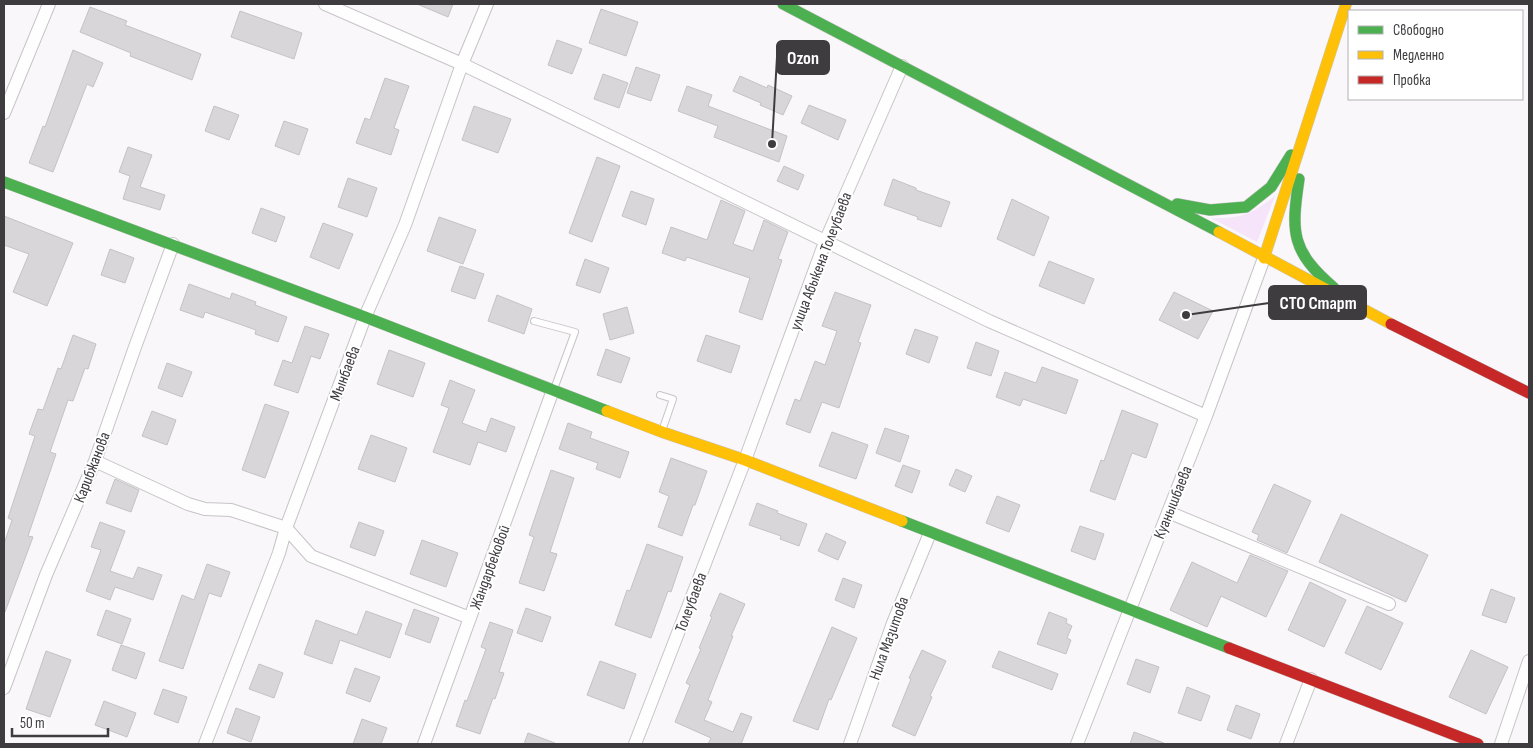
<svg xmlns="http://www.w3.org/2000/svg" width="1533" height="748" font-family="'Sofia Sans Condensed',sans-serif">
  <style>
    .green { fill: #f6e4fa }
    .building { fill: #d8d6d9; stroke: #c4c2c5 }
    .lines { fill: none; stroke-linecap: round; stroke-linejoin: round }
    .lane-casing { stroke: #c7c4c7; stroke-width: 8 }
    .street-casing { stroke: #c7c4c7; stroke-width: 14 }
    .fast-casing { stroke: #c7c4c7; stroke-width: 12 }
    .slow-casing { stroke: #c7c4c7; stroke-width: 12 }
    .jam-casing { stroke: #c7c4c7; stroke-width: 12 }
    .lane { stroke: #fefefe; stroke-width: 6 }
    .street { stroke: #fefefe; stroke-width: 12 }
    .fast { stroke: #4caf50; stroke-width: 11 }
    .slow { stroke: #ffc107; stroke-width: 11 }
    .jam { stroke: #c62828; stroke-width: 11 }
    .labels { text-anchor: middle; stroke-width: 4; stroke-linejoin: round; paint-order: stroke }
    .street-label { font-size: 16px; fill: #3e3c3f; stroke: #fff }
    .leader { fill: none; stroke: #3e3c3f; stroke-width: 2 }
    .callout-dot { fill: #3e3c3f; stroke: #fff; stroke-width: 2 }
    .callout { fill: #3e3c3f; stroke: #3e3c3f; stroke-width: 2 }
    .callout-label { font-size: 18px; text-anchor: middle; font-weight: bold; fill: #fff }
  </style>
  <rect width="100%" height="100%" fill="#faf7fb"/>
  <path class="green" d="M1275,196L1257,242L1211,218C1242,219 1251,214 1275,196Z"/>
  <path class="building" d="M417,4H453L448,17Z
    M90,7L127,21L125,25L201,54L192,80L130,56L131,53L80,32Z
    M601,9L638,22L626,56L589,43Z
    M240,11L302,33L294,59L231,37Z
    M557,40L582,49L572,74L548,65Z
    M73,50L103,63L93,87L87,84L53,172L29,163L43,126L45,127Z
    M636,67L660,75L651,101L627,93Z
    M603,74L628,83L619,108L594,99Z
    M740,76L767,88L768,85L792,96L783,115L760,105L761,103L733,91Z
    M385,78L409,86L394,128L399,130L391,155L356,143L365,118L370,120Z
    M687,86L712,95L708,106L787,136L779,162L714,137L718,126L678,111Z
    M809,105L846,120L838,140L801,123Z
    M214,106L239,115L229,140L205,131Z
    M474,106L511,119L498,153L462,140Z
    M284,121L308,129L299,155L275,146Z
    M128,147L152,155L140,187L165,195L160,210L123,199L130,176L119,172Z
    M597,157L620,166L592,242L569,233Z
    M784,166L804,175L798,190L777,181Z
    M348,178L377,188L367,217L338,207Z
    M893,179L916,188V190L950,202L941,227L917,219L918,217L884,205Z
    M631,191L654,199L646,225L622,216Z
    M1012,199L1049,217L1034,256L997,239Z
    M721,200L745,211L733,244L753,251L764,220L788,232L778,259L782,260L762,320L739,312L750,278L687,257L685,261L662,253L671,227L707,240Z
    M261,208L285,217L276,242L252,233Z
    M4,216L73,243L47,306L13,292L29,254L4,245Z
    M439,217L476,230L463,264L427,251Z
    M323,223L353,234L339,269L310,257Z
    M110,249L134,258L125,283L101,275Z
    M585,259L609,268L600,293L576,285Z
    M1049,261L1094,279L1084,304L1039,286Z
    M460,266L484,274L475,299L451,291Z
    M189,284L230,299L232,293L256,302L255,305L287,317L278,342L255,334L256,330L205,312L203,318L180,310Z
    M835,292L871,305L858,342L861,343L839,408L822,402L810,433L786,424L795,399L800,401L815,361L825,365L837,331L822,326Z
    M1174,292L1213,311L1198,339L1159,320Z
    M497,295L532,309L524,334L488,321Z
    M627,307L634,333L610,340L603,314Z
    M305,326L329,334L320,359L311,356L298,393L274,385L283,360L292,363Z
    M915,329L938,337L929,363L906,354Z
    M73,335L96,344L88,369L85,368L73,401L68,400L50,452L56,454L28,536L33,537L5,612H4V544L12,520L8,518L35,436L29,434L38,409L43,410L58,368L61,369Z
    M706,335L740,346L731,373L697,361Z
    M976,342L999,351L991,376L967,368Z
    M606,349L630,358L621,383L597,375Z
    M389,350L425,363L413,397L377,384Z
    M167,363L192,372L182,397L158,388Z
    M1042,367L1078,380L1066,414L1023,399L1020,406L996,397L1005,372L1036,383Z
    M450,380L475,390L462,423L486,432L491,418L515,427L506,452L478,442L470,465L433,452L449,408L441,405Z
    M265,404L289,412L265,478L242,470Z
    M1122,410L1158,424L1146,458L1132,453L1115,500L1090,491L1101,460L1104,461Z
    M152,411L176,420L167,445L142,436Z
    M568,423L592,432L590,438L629,452L620,478L596,469L598,463L559,449Z
    M885,428L909,436L900,462L876,453Z
    M832,432L868,445L856,479L819,466Z
    M371,435L407,448L395,482L358,469Z
    M671,458L707,471L695,505H693L682,536L658,527L669,496L659,492Z
    M903,465L920,471L912,493L895,486Z
    M956,469L972,476L965,492L949,485Z
    M551,470L574,478L550,552L557,554L544,591L519,583L534,537L529,535Z
    M115,479L139,490L131,512L106,503Z
    M1274,484L1311,501L1287,553L1257,540L1259,535L1252,532Z
    M997,496L1020,505L1009,532L986,523Z
    M757,503L778,511L777,513L807,524L799,546L780,539L781,536L749,525Z
    M1341,514L1428,555L1406,602L1319,562Z
    M100,522L125,531L110,571L133,579L138,567L162,575L153,600L115,587L110,600L86,591L101,550L91,547Z
    M359,522L384,531L375,556L350,547Z
    M1080,526L1104,534L1095,560L1071,551Z
    M826,533L846,542L838,560L818,551Z
    M422,540L458,553L446,587L410,574Z
    M647,544L683,557L671,592L668,591L651,638L615,625L627,590L630,591Z
    M1250,555L1288,571L1266,617L1221,596L1207,627L1170,610L1192,562L1237,583Z
    M207,564L230,572L221,597L209,593L183,669L159,661L182,595L194,600Z
    M843,578L862,585L854,608L835,600Z
    M1310,582L1346,600L1324,647L1288,630Z
    M1491,589L1515,598L1506,623L1482,615Z
    M720,593L745,604L731,636H733L708,700L712,702L704,720L733,732L741,713L752,717L741,744H708L711,738L675,722L690,685L686,683L701,649L699,648L712,617L710,616Z
    M1367,606L1403,623L1381,670L1345,653Z
    M526,608L551,617L542,642L517,633Z
    M414,609L439,618L430,643L405,634Z
    M106,610L131,619L122,644L97,635Z
    M366,611L402,624L390,658L340,640L332,664L304,654L316,620L357,635Z
    M1049,612L1067,619L1066,623L1072,626L1067,638L1071,640L1066,654L1037,644Z
    M490,622L513,630L499,672L504,673L495,699L493,698L480,734L456,726L465,700L467,701L486,649L481,647Z
    M832,627L857,638L831,700L829,699L818,730L793,721Z
    M121,645L145,653L136,679L112,670Z
    M922,650L946,661L930,696L932,697L915,736L892,726L911,679L909,678Z
    M1471,650L1508,667L1486,714L1449,697Z
    M46,651L71,660L50,717L26,709Z
    M999,651L1058,674L1052,690L992,667Z
    M1136,659L1159,667L1150,693L1127,684Z
    M600,661L636,674L624,709L587,695Z
    M259,664L283,673L274,698L249,689Z
    M355,668L380,677L370,702L346,693Z
    M1187,687L1210,696L1201,721L1178,713Z
    M163,689L187,697L178,723L154,714Z
    M104,701L136,713L127,737L95,725Z
    M1236,705L1260,714L1251,739L1227,730Z
    M236,708L260,717L251,742L227,733Z
    M362,719L387,728L381,744H353Z
    M1134,732L1164,743L1163,744H1130Z
    M528,733L555,743V744H524Z"/>
  <g class="lines">
    <g class="lane-casing">
      <path id="lane" d="M534,321L575,332L554,389
        M660,395L673,399L662,431"/>
    </g>
    <g class="street-casing">
      <path id="street" d="M325,4L462,64L989,321L1206,416
        M4,113L49,4
        M95,461L188,504L205,509L231,510L286,528L311,556L470,618
        M1168,512L1389,604
        M4,688L46,575L95,461L135,347L173,244
        M205,744L279,553L286,528L365,317L405,225L462,64L487,4
        M424,744L553,390
        M635,744L745,460L825,242L902,66
        M850,744L893,623L930,533
        M1077,744L1206,416L1264,258
        M1286,744L1311,679
        M1501,744L1529,661"/>
    </g>
    <g class="fast-casing">
      <path id="fast" d="M783,4L1219,232
        M1299,179C1291,233 1291,251 1334,288
        M4,182L365,317L607,411
        M1177,204L1210,210L1246,207L1271,187L1291,155
        M902,521L1229,648"/>
    </g>
    <g class="slow-casing">
      <path id="slow" d="M1219,232L1391,324
        M1264,258L1346,4
        M607,411L662,432L745,460L902,521"/>
    </g>
    <g class="jam-casing">
      <path id="jam" d="M1391,324L1529,393
        M1229,648L1478,744"/>
    </g>
    <use href="#lane" class="lane"/>
    <use href="#street" class="street"/>
    <use href="#fast" class="fast"/>
    <use href="#slow" class="slow"/>
    <use href="#jam" class="jam"/>
  </g>
  <g class="labels">
    <g class="street-label">
      <text transform="translate(820 261) rotate(-69)" y="6">улица Абыкена Толеубаева</text>
      <text transform="translate(344 373) rotate(-69)" y="6">Мынбаева</text>
      <text transform="translate(91 467) rotate(-69)" y="6">Карибжанова</text>
      <text transform="translate(1172 502) rotate(-68)" y="6">Куанышбаева</text>
      <text transform="translate(489 567) rotate(-70)" y="6">Жандарбековой</text>
      <text transform="translate(690 602) rotate(-69)" y="6">Толеубаева</text>
      <text transform="translate(888 638) rotate(-70)" y="6">Нила Мазитова</text>
    </g>
  </g>
  <path class="leader" d="M772 144L777 57M1186 315L1269 303"/>
  <g class="callout-dot">
    <circle cx="772" cy="144" r="5"/>
    <circle cx="1186" cy="315" r="5"/>
  </g>
  <g class="callout">
    <rect x="777" y="41" width="52" height="33" rx="5"/>
    <rect x="1269" y="286" width="97" height="33" rx="5"/>
  </g>
  <g class="callout-label">
    <text x="803" y="64">Ozon</text>
    <text x="1318" y="309">СТО Старт</text>
  </g>
  <rect width="1533" height="748" fill="none" stroke="#3e3c3f" stroke-width="10"/>
  <rect x="1348" y="10" width="175" height="90" fill="#ffffff" stroke="#b2b1b2"/>
  <rect x="1358" y="26" width="25" height="8" fill="#4caf50" stroke="#b2b1b2"/>
  <text x="1393" y="35" font-size="15" fill="#3e3c3f">Свободно</text>
  <rect x="1358" y="51" width="25" height="8" fill="#ffc107" stroke="#b2b1b2"/>
  <text x="1393" y="60" font-size="15" fill="#3e3c3f">Медленно</text>
  <rect x="1358" y="76" width="25" height="8" fill="#c62828" stroke="#b2b1b2"/>
  <text x="1393" y="85" font-size="15" fill="#3e3c3f">Пробка</text>
  <path d="M12 728v8h96v-8" fill="none" stroke="#3e3c3f" stroke-width="2.5"/>
  <text x="20" y="728" font-size="15" fill="#3e3c3f" stroke="#ffffff" stroke-width="4" paint-order="stroke">50 m</text>
</svg>
